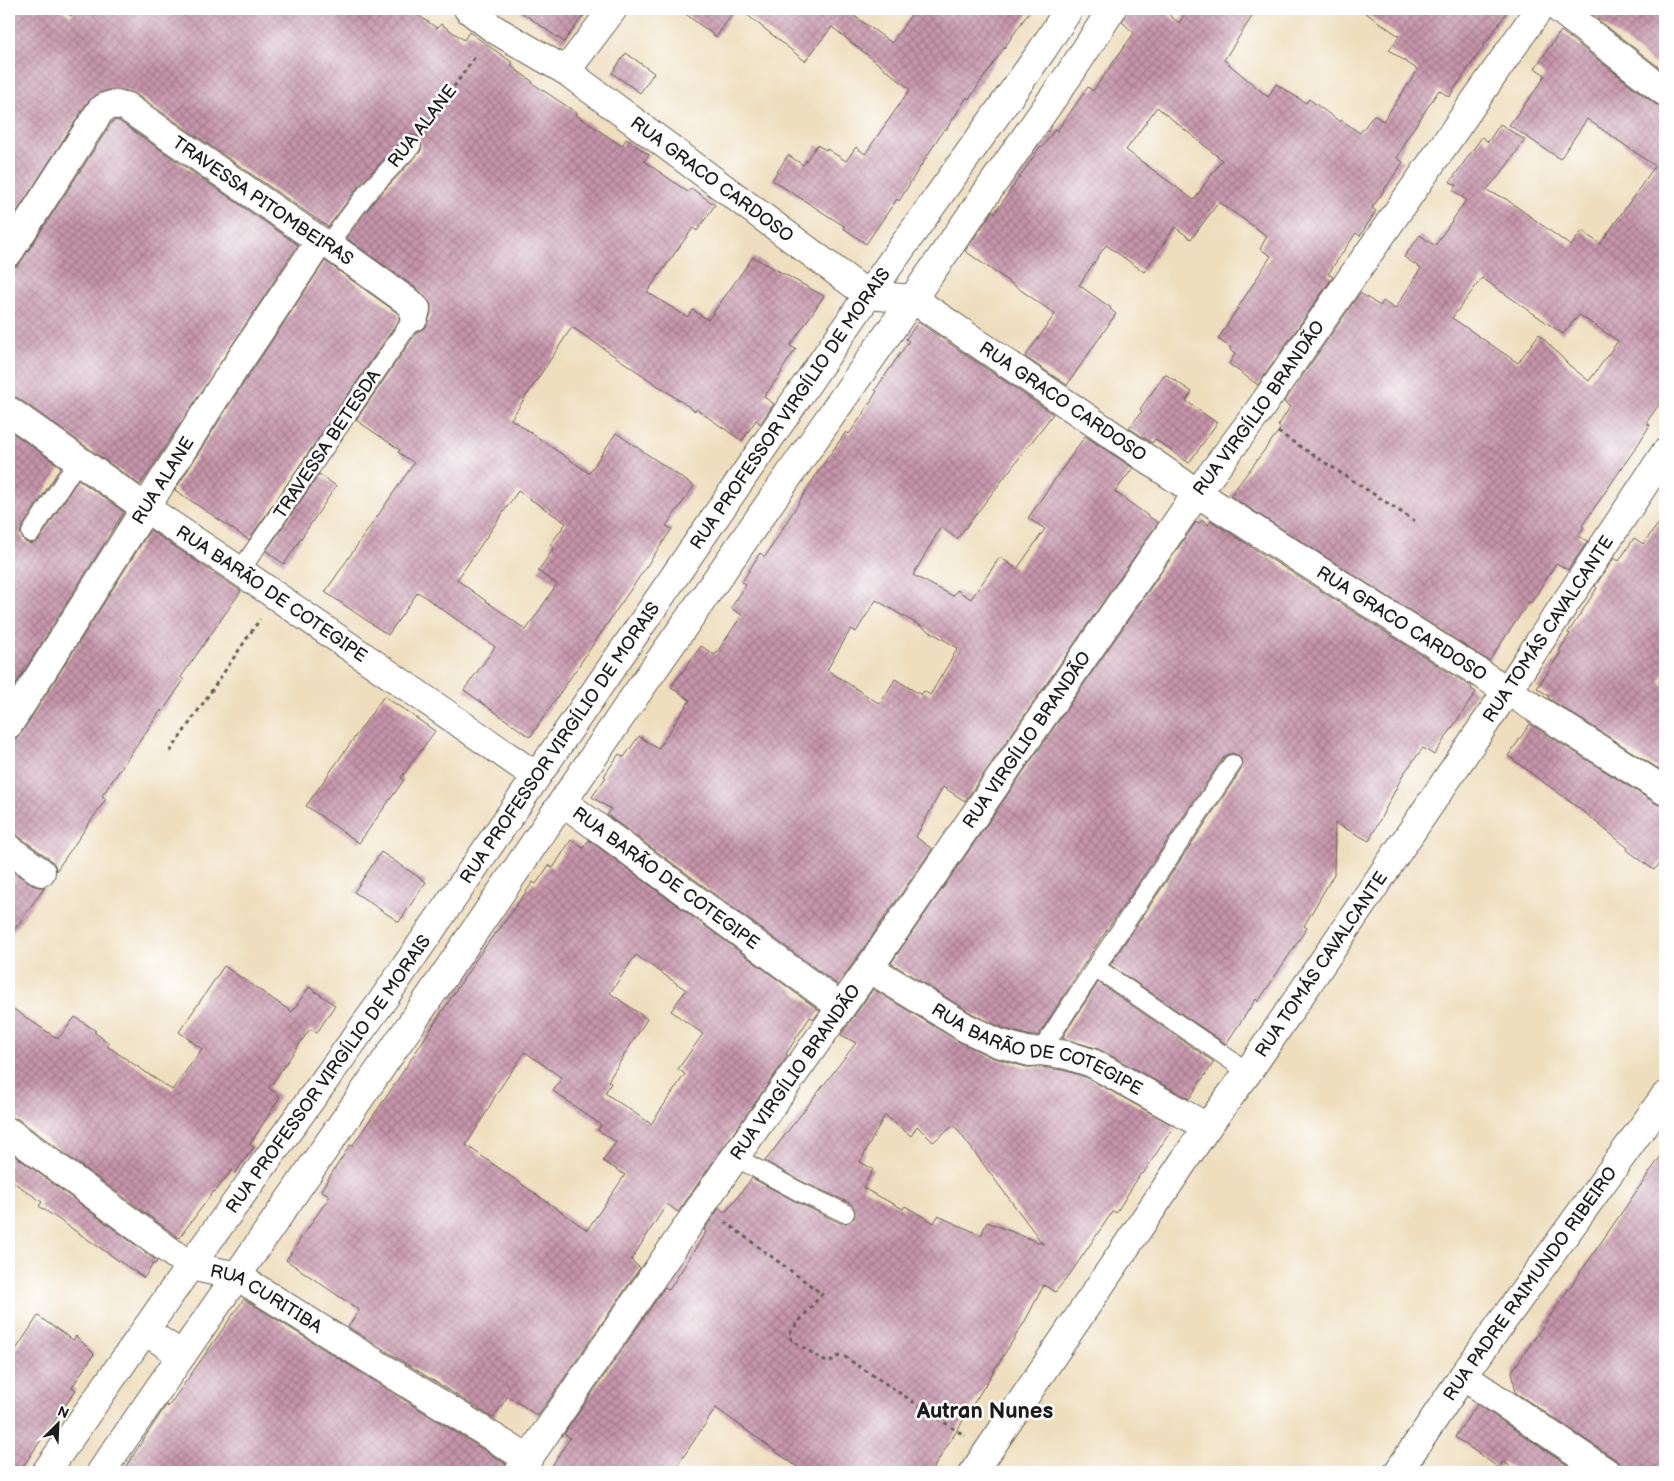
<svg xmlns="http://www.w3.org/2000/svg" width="1674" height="1481" font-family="'Balsamiq Sans',sans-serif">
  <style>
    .building { fill: url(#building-cross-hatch); fill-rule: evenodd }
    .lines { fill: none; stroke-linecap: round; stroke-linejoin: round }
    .lane-casing { stroke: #666054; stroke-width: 20 }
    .street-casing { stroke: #666054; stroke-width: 30 }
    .path { stroke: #666054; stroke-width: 3; stroke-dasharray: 4 4; stroke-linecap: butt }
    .lane { stroke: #fff; stroke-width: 18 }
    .street { stroke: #fff; stroke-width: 28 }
    .labels { text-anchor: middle; stroke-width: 5; stroke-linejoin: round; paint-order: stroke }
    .street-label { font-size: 18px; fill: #1c1c1c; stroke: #fff }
    .district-label { font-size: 22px; font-weight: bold; fill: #1c1c1c; stroke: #fff }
  </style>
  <defs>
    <pattern id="building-cross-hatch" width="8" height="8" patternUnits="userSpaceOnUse" patternTransform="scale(1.25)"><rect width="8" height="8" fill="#c695aa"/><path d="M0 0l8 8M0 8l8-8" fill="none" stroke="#a0798a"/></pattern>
  </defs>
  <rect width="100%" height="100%" fill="#fff"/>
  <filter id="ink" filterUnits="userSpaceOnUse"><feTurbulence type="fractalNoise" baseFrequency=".02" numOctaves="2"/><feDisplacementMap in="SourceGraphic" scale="10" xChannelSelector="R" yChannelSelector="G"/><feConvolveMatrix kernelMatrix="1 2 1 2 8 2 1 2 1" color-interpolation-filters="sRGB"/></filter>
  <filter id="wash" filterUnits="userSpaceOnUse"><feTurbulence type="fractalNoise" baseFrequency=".0096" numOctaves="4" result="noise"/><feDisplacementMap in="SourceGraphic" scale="20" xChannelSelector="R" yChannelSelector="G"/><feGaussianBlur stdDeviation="1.12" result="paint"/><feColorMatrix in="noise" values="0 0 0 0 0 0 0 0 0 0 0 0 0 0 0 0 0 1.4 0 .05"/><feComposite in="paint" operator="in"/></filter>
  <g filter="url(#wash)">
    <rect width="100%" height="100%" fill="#eedebd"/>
    <g id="blocks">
      <path class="building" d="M9,9H60L71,16L75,9H409L437,28L441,24L464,40L469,32L513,63L511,66L533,82L532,83L577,113L576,115L622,146L626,139L649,155L644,161L688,192L691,188L715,205L697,231L693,228L647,292L687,317L693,310L708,320L753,257L824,296L790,346L796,349L781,371L782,372L764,397L774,404L760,424L756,420L742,441L696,409L695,411L572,327L511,419L589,473L616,433L694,486L666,526L672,529L530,737L464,690L495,647L418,592L388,635L325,592L414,463L398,452L400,450L356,420L417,332L426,327L431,313V304L420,291L346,238L375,200L420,152L422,147L420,138L414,135H408L404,138L359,186L328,227L134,93L123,90H108L98,94L87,103L9,224ZM518,491L566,523L550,545L554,548L538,571L557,584L526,630L457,580Z
        M517,9H588L564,42Z
        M679,9H736L716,37Z
        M740,9H847L846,10L892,43L915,9H1031L969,99L967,97L946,130L944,129L899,201L897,199L866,244L843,228L844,226L772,180L788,155L803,165L817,145L826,150L827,149L846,161L856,147L865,154L910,89L832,27L805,61Z
        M1127,9H1162L1179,23L1188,9H1257L1224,60L1268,97L1276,84L1306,103L1309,99L1340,122L1341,120L1360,133L1374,115L1383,121L1418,70L1389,50L1399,36L1360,9H1509L1449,97L1439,90L1404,143L1405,144L1397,158L1403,162L1372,208L1376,211L1360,236L1356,233L1328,274L1333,277L1258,385L1229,364L1235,354L1230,350L1231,348L1218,339L1271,256L1260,249L1267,236L1219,202L1191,239L1175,227L1144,272L1106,245L1079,285L1111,308L1110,309L1116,314L1067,385L1025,357L1055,314L965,251L993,211L995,213L1040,147L1042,148L1055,129L1057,131L1088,87L1093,91L1134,33L1122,22ZM1157,107L1222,160L1194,200L1126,150Z
        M1584,9H1665V72Z
        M1561,31L1655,104L1665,107V396L1646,423L1650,425L1639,443L1582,526L1584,527L1578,536L1588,541L1568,570L1556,563L1531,603L1529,602L1489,661L1230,496L1281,428L1278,426L1290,407L1284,402L1360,293L1380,306L1383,301L1395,309L1421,268L1404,257L1420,235L1435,246L1466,200L1453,190L1457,185L1450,182L1482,137L1488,142L1500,124L1525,140L1500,175L1486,190L1506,199L1571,246L1582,231L1600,244L1655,166L1587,119L1560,159L1509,125L1540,84L1545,75L1535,68ZM1482,278L1563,334L1579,315L1618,341L1589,381L1569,365L1539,334L1518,363L1452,318Z
        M626,53L654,73L640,93L612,73Z
        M115,120L119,121L298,245L140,485L18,398L9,396V268L17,266L22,260L112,122Z
        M325,261L399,314V320L249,540L175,490L233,399Z
        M918,322L1053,414L957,539L941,527L913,575L953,596L957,590L971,599L1000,557L1017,569L1045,529L1028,518L1085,436L1133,468L1115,492L1158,523L965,801L943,787L916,837L932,849L838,985L607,815L611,809L592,797L606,777L604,776L619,754L624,757L639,736L658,749L690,700L671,687L701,646L715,655L742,615L731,608L746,585L742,582L760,553L765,557L819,470L846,432L849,434L863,414L877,391L875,390L909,341L906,339ZM876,600L958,648L930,695L924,691L921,695L895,679L880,704L827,670L851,629L856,632Z
        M1165,374L1192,392L1186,401L1217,423L1189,463L1155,439L1152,443L1129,428L1142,411L1140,409Z
        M9,430L61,467L22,527L20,533L25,542L31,544L36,542L40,539L78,479L124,512L9,695Z
        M319,474L336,486L284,564L266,551Z
        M1665,515V672L1659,682L1665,686V773L1548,698L1549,696L1537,688L1561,652L1559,651L1570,634L1568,633L1597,588L1595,586L1614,558L1619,561L1634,538L1643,544Z
        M1203,520L1208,525L1211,521L1472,687L1471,689L1476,692L1434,755L1423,748L1404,773L1369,841L1335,823L1334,874L1304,926L1307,928L1297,943L1258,1002L1256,999L1226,1044L1110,965L1241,770L1243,764L1241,759L1237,755L1232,753L1227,755L1223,758L1086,961L1038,1036H1031L1003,1028L973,1014L891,963L1196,522L1198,524Z
        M150,530L241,591L181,677L184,680L162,712L161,710L102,796L106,799L56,871L55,865L50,859L18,836L9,834V740L17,738L22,732Z
        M384,696L435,731L401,778L404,780L359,843L306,806Z
        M1530,724L1657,804L1665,806V858L1654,870L1627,850L1628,848L1580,809L1508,756Z
        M571,840L583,848L589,840L820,1011L814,1019L810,1017L786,1054L788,1056L678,1212L667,1204L631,1260L640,1268L538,1416L508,1396L493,1418L348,1327L359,1310L286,1260L330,1196L321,1190L350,1145L352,1146L389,1093L479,955L495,933L496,934L533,882L536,884L549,865L553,868ZM636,955L686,990L671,1011L703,1034L678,1069L685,1074L651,1124L605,1093L611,1083L608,1081L647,1019L610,993ZM525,1052L562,1078L553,1091L601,1125L598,1130L616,1142L603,1161L625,1175L587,1230L466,1145L482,1120L498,1091Z
        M381,852L426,882L399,922L354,892Z
        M9,868L32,885L39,887H45L9,937Z
        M224,966L292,1012L309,987L335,1005L317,1033L310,1029L269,1088L280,1097L250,1144L254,1147L235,1173L232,1170L215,1192L214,1191L179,1238L18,1119L9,1117V1006L58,1039L75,1017L96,1031L94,1032L109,1043L107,1046L172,1090L202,1049L179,1032Z
        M1098,982L1214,1062L1189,1099L1099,1049L1062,1038Z
        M873,989L958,1041L991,1057L1026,1067H1041L1063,1070L1086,1077L1174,1126L1143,1174L1141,1173L1116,1213L1113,1211L1068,1277L1055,1292L1044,1285L1025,1321L931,1472H804L716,1408L673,1472H548L570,1438L564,1434L665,1287L669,1290L706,1232L704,1230L719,1208L725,1213L752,1178L793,1200L840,1223H846L854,1218L855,1212L853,1207L850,1203L803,1182L765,1161L856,1043L841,1035ZM885,1115L911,1136L917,1126L933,1142L954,1125L1043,1244L987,1222L981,1235L938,1216L934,1223L905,1206L903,1209L863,1188L873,1169L860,1162Z
        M1665,1150V1472H1622L1620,1465L1615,1459L1516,1393L1512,1371Z
        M9,1151L157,1261L155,1264H153L144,1278L39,1206L42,1202L9,1179Z
        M244,1299L506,1464L504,1472H122L165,1407L166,1405L168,1407Z
        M38,1316L73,1340L76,1336L94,1354L72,1387L76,1390L19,1472H9V1360Z
        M1477,1404L1578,1472H1520L1503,1462L1499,1468L1455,1437Z"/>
    </g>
  </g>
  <g filter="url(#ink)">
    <use href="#blocks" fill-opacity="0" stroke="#666054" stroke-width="1"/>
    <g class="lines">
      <g class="lane-casing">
        <path id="lane" d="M328,244L367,193L412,145
          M31,533L79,459
          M240,571L414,317
          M1095,967L1248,1072
          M1041,1051C1103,954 1168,860 1232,764
          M735,1157L798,1191L845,1213"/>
      </g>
      <g class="street-casing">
        <g id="street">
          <path id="s1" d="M468,9L494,29L566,71L868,295L913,299L1197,493L1665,791"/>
          <path d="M1559,9L1665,92"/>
          <path d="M566,71L613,9"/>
          <path id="s2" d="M9,252L100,111C108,104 114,104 125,106L320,241L328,244L411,304L416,309L414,317"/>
          <path id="s3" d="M9,411L147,509L240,571L536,776"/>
          <path id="s4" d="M9,724L220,390L320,241"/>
          <path id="s5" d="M563,802L841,1007"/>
          <path d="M9,849L41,872"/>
          <path id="s6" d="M869,968L966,1028L998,1043L1030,1052L1041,1051L1067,1055L1092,1063L1207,1127"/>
          <path id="s7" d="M9,1132L190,1266L237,1276L528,1459"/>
          <path d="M145,1331L182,1355"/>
          <path d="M1463,1376L1606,1472"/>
          <path id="s8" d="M46,1472L190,1266L380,1004L868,295L1041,52L1069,9"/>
          <path d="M101,1472L409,1027L628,706L1071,72L1112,9"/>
          <path id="s9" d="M519,1472L735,1157L869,968L1197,493L1255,416L1539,9"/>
          <path id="s10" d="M974,1472L1207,1127L1248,1072L1507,691L1665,453"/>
          <path id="s11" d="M1398,1472L1463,1376L1665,1096"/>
        </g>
      </g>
      <path class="path" d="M426,126L477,54
        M1278,432L1415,521
        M170,752L260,619
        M725,1222L822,1294L791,1331L789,1336L792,1340L826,1362H830L839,1356L845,1357L965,1436"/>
      <use href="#lane" class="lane"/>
      <use href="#street" class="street"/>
    </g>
  </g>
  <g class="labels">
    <g class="street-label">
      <text transform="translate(422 126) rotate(-52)" y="6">RUA ALANE</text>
      <text dy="6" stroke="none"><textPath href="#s1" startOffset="298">RUA GRACO CARDOSO</textPath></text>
      <text dy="6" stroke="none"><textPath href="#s2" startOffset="362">TRAVESSA PITOMBEIRAS</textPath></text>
      <text dy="6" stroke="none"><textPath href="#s1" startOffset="719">RUA GRACO CARDOSO</textPath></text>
      <text dy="6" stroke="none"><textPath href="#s9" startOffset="1296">RUA VIRGÍLIO BRANDÃO</textPath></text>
      <text dy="6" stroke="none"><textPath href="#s8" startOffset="1298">RUA PROFESSOR VIRGÍLIO DE MORAIS</textPath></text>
      <text transform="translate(327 444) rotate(-56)" y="6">TRAVESSA BETESDA</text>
      <text dy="6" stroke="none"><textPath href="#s4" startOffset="288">RUA ALANE</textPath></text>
      <text dy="6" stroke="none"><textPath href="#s3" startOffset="320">RUA BARÃO DE COTEGIPE</textPath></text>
      <text dy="6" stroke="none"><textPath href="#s1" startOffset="1124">RUA GRACO CARDOSO</textPath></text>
      <text dy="6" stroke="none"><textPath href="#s10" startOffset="1020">RUA TOMÁS CAVALCANTE</textPath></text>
      <text dy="6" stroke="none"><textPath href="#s9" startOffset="891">RUA VIRGÍLIO BRANDÃO</textPath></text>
      <text dy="6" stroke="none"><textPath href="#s8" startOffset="892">RUA PROFESSOR VIRGÍLIO DE MORAIS</textPath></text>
      <text dy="6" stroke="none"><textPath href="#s5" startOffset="128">RUA BARÃO DE COTEGIPE</textPath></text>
      <text dy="6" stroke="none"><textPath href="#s10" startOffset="615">RUA TOMÁS CAVALCANTE</textPath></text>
      <text dy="6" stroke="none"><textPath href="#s6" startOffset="189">RUA BARÃO DE COTEGIPE</textPath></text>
      <text dy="6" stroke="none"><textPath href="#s9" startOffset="486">RUA VIRGÍLIO BRANDÃO</textPath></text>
      <text dy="6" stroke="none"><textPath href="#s8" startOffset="488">RUA PROFESSOR VIRGÍLIO DE MORAIS</textPath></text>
      <text dy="6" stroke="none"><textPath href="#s11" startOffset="230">RUA PADRE RAIMUNDO RIBEIRO</textPath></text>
      <text dy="6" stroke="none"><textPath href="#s7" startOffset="309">RUA CURITIBA</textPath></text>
    </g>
    <g class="district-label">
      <text x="985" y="1418">Autran Nunes</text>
    </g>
  </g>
  <rect width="1674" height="1481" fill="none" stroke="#fff" stroke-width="30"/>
  <g transform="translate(58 1424) rotate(24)" stroke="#ffffff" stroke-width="4" paint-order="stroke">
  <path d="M0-4L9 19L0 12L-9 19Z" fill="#1c1c1c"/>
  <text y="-8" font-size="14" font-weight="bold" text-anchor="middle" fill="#1c1c1c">N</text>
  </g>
</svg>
